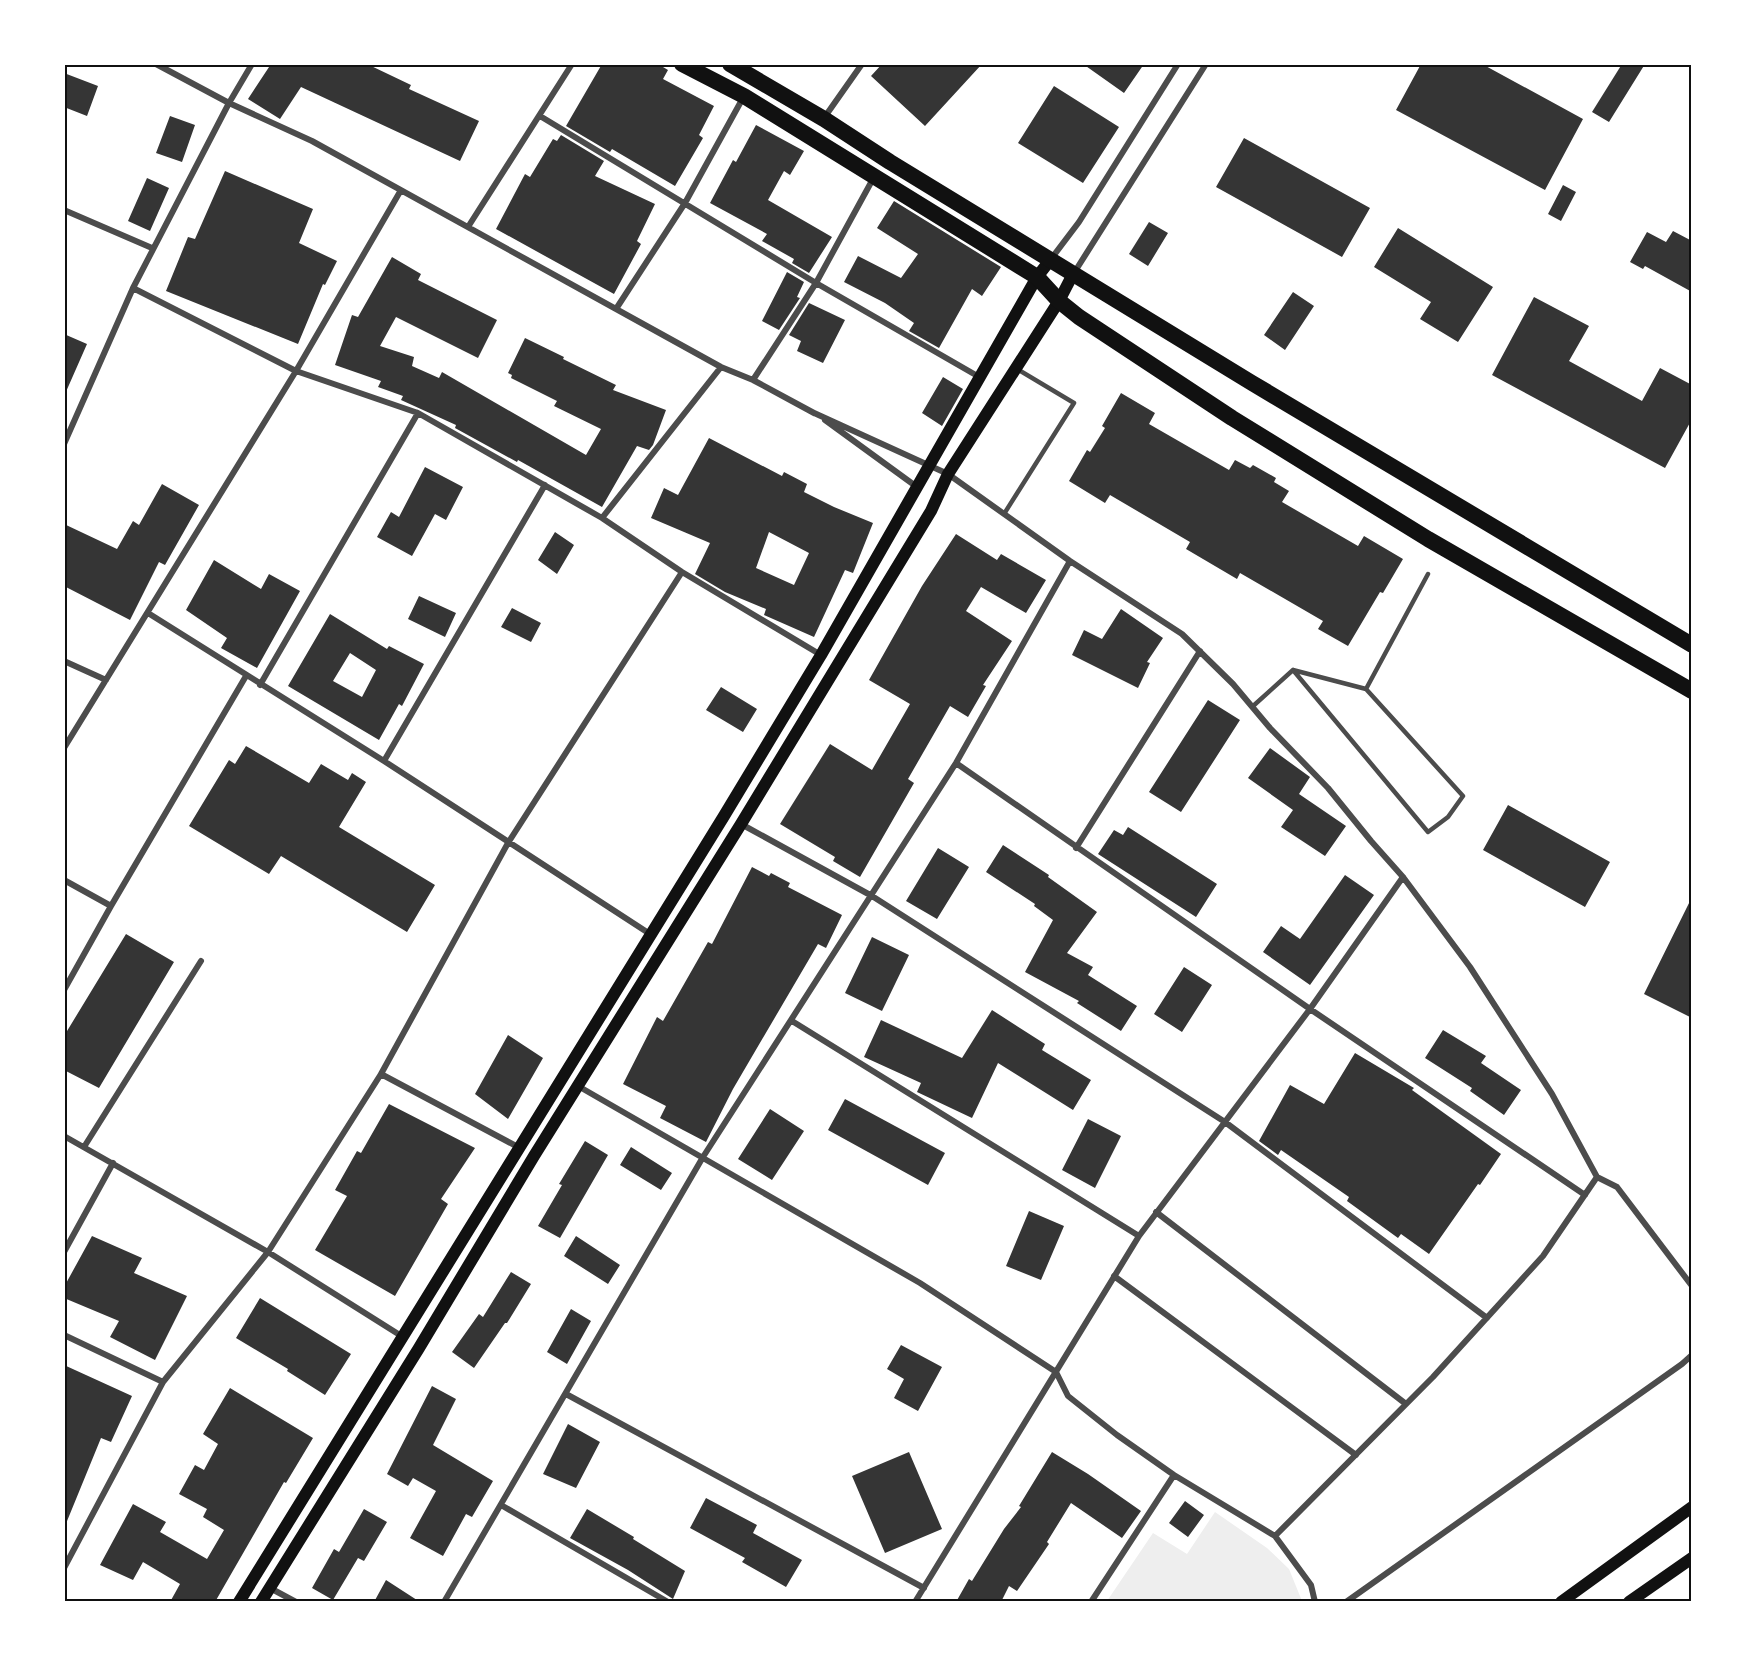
<svg xmlns="http://www.w3.org/2000/svg" width="1756" height="1666" font-family="'PT Sans',sans-serif">
  <style>
    .green { fill: #eee }
    .building { fill: #353535; fill-rule: evenodd }
    .lines { fill: none; stroke-linecap: round; stroke-linejoin: round }
    .service { stroke: #4c4c4c; stroke-width: 4.5 }
    .minor { stroke: #4c4c4c; stroke-width: 6 }
    .secondary { stroke: #111; stroke-width: 12 }
    .trunk { stroke: #111; stroke-width: 16 }
    .neatline { fill: none; stroke: #111; stroke-width: 2 }
  </style>
  <rect width="100%" height="100%" fill="#fff"/>
  <path class="green" d="M1215,1512L1267,1548L1289,1569L1302,1601H1107L1153,1533L1187,1554Z"/>
  <path class="building" d="M271,64H367L411,85L409,89L479,121L460,161L301,87L280,119L248,99Z
    M602,64H658L668,70L663,79L714,106L699,135L703,138L675,186L612,149L610,152L566,126Z
    M882,64H982L925,126L871,76Z
    M1083,64H1144L1124,93Z
    M1421,64H1482L1583,119L1545,190L1396,110Z
    M1622,64H1645L1609,122L1592,112Z
    M64,73L98,86L87,116L64,107Z
    M1054,86L1119,127L1083,183L1018,143Z
    M170,116L195,125L182,162L156,153Z
    M756,125L804,151L790,175L784,171L768,200L832,237L809,273L792,263L794,259L762,241L767,234L710,203L733,160L736,162Z
    M561,135L604,161L595,176L655,204L637,241L641,244L614,294L496,229L525,174L530,177L553,139L557,141Z
    M1244,138L1370,208L1342,257L1216,187Z
    M225,171L313,209L299,243L337,261L325,285L323,284L298,344L166,291L188,237L195,239Z
    M147,178L169,188L150,231L128,221Z
    M1563,185L1576,192L1561,221L1548,214Z
    M894,201L1001,267L982,296L972,289L939,348L909,331L914,323L885,303L844,282L858,256L901,278L918,254L877,228Z
    M1149,222L1168,233L1148,266L1129,254Z
    M1398,228L1493,287L1458,342L1420,319L1431,302L1374,267Z
    M1673,231L1692,241V292L1645,266L1643,269L1630,262L1647,232L1666,242Z
    M392,257L421,274L418,280L497,320L478,358L396,317L380,346L414,357L412,366L439,378L442,372L586,455L601,429L554,406L557,401L511,378L512,375L508,373L525,338L564,357L563,359L616,385L613,390L666,410L653,445L649,450L637,446L602,507L518,460L517,462L475,439L455,428L456,425L401,400L403,396L378,387L381,381L335,365L352,315L358,317Z
    M787,272L804,282L797,297L800,298L779,330L762,321Z
    M1293,292L1314,306L1285,350L1264,335Z
    M1534,297L1589,326L1569,361L1642,401L1660,368L1692,385V419L1665,468L1492,375Z
    M809,303L845,320L823,363L797,351L801,341L789,335Z
    M64,334L87,344L65,394H64Z
    M943,377L963,389L942,426L922,413Z
    M1121,393L1155,413L1149,424L1229,470L1235,460L1250,468L1253,465L1276,478L1274,482L1289,491L1282,502L1358,546L1364,536L1403,559L1383,593L1380,592L1348,646L1318,629L1323,621L1240,573L1237,579L1186,549L1190,542L1110,495L1105,503L1069,481L1087,450L1090,452L1105,428L1102,426Z
    M709,438L782,476L784,472L807,484L804,492L834,507L873,523L853,573L845,570L814,637L764,615L766,609L725,592L695,574L710,543L651,518L664,488L678,495ZM769,532L809,553L794,585L756,568Z
    M425,467L463,487L446,520L435,514L412,556L377,537L391,512L399,517Z
    M162,484L199,505L165,565L159,562L130,620L64,586V524L117,549L133,521L139,525Z
    M555,532L574,545L557,574L538,560Z
    M956,534L997,560L1001,554L1046,580L1026,613L981,587L966,611L1012,641L983,685L986,686L968,717L950,706L908,779L914,783L860,877L833,861L835,857L780,824L830,744L872,770L910,704L869,680L922,586Z
    M214,560L261,589L269,574L300,591L257,668L221,648L227,638L186,610Z
    M419,596L456,613L445,637L408,619Z
    M512,608L541,623L531,642L501,627Z
    M1121,609L1163,638L1147,662L1150,663L1138,688L1072,655L1084,630L1102,639Z
    M330,614L387,649L389,646L424,664L402,706L399,704L379,740L288,686ZM350,653L376,670L362,697L333,681Z
    M721,687L757,709L743,732L706,710Z
    M1208,700L1240,720L1181,812L1149,792Z
    M246,746L309,783L321,764L348,780L352,773L366,782L339,827L435,885L407,932L281,856L269,874L189,826L229,760L235,764Z
    M1270,748L1310,777L1299,794L1346,826L1325,856L1281,827L1293,810L1248,778Z
    M1508,805L1610,862L1585,907L1483,850Z
    M1128,827L1217,884L1196,917L1098,854L1114,830L1123,835Z
    M1003,845L1049,875L1048,877L1097,912L1067,953L1093,967L1088,975L1137,1006L1121,1031L1077,1003L1079,1001L1025,972L1053,920L1034,906L1035,904L986,872Z
    M938,848L969,867L937,919L906,901Z
    M752,867L769,876L771,873L790,883L788,887L842,915L826,948L818,944L733,1089L706,1142L660,1118L666,1106L623,1084L657,1017L663,1021L708,942L712,944Z
    M1345,875L1374,895L1310,985L1263,952L1281,926L1300,939Z
    M1692,897V1018L1644,994Z
    M126,934L174,962L99,1088L64,1070V1036Z
    M872,937L909,955L882,1011L845,993Z
    M1184,967L1212,985L1182,1032L1154,1014Z
    M992,1010L1045,1044L1042,1050L1091,1080L1073,1110L998,1063L972,1118L917,1092L921,1083L864,1057L881,1020L962,1058Z
    M1443,1030L1486,1056L1481,1063L1521,1090L1504,1115L1470,1091L1472,1088L1425,1058Z
    M508,1035L543,1058L508,1119L475,1094Z
    M1355,1053L1414,1088L1412,1090L1501,1154L1480,1185L1478,1184L1429,1254L1401,1234L1398,1238L1347,1201L1349,1197L1281,1150L1278,1155L1259,1141L1290,1085L1324,1104Z
    M845,1099L945,1153L928,1185L828,1130Z
    M389,1104L475,1148L441,1199L448,1204L395,1296L315,1250L347,1196L335,1190L357,1151L361,1153Z
    M770,1109L804,1131L772,1180L738,1159Z
    M1088,1119L1121,1136L1095,1188L1062,1170Z
    M585,1141L608,1155L560,1238L538,1226L562,1185L559,1184Z
    M631,1147L672,1173L661,1190L620,1165Z
    M1029,1211L1064,1226L1041,1280L1006,1266Z
    M92,1236L142,1258L134,1273L187,1296L155,1360L110,1337L119,1321L64,1298V1287Z
    M576,1236L620,1265L608,1284L564,1256Z
    M511,1272L531,1284L507,1323H505L474,1368L452,1352L479,1314L483,1317Z
    M260,1298L351,1354L325,1395L287,1371L288,1369L236,1338Z
    M571,1309L591,1321L567,1364L547,1352Z
    M901,1345L942,1367L918,1411L894,1398L904,1379L887,1369Z
    M64,1365L132,1396L111,1442L101,1438L65,1526Z
    M432,1386L456,1399L433,1445L493,1481L472,1517L466,1514L443,1556L410,1538L436,1491L413,1478L408,1486L387,1474Z
    M230,1388L313,1438L286,1483L284,1482L215,1602H170L180,1584L143,1562L133,1580L100,1565L133,1504L166,1522L160,1532L207,1559L224,1530L203,1517L207,1509L179,1494L195,1465L204,1470L218,1444L203,1434Z
    M568,1424L600,1442L576,1488L543,1474Z
    M909,1452L942,1529L885,1553L852,1476Z
    M1052,1452L1088,1474L1141,1511L1122,1538L1071,1503L1047,1542L1049,1544L1017,1591L1009,1586L1001,1602H956L969,1579L972,1581L1004,1529L1021,1507L1019,1506Z
    M706,1498L757,1525L753,1533L802,1560L786,1587L742,1562L745,1558L690,1528Z
    M1185,1501L1204,1515L1188,1537L1169,1523Z
    M364,1509L387,1522L364,1561L358,1558L333,1600L312,1588L334,1549L339,1552Z
    M587,1509L634,1537L633,1539L685,1571L673,1599L628,1570L570,1538Z
    M386,1580L420,1602H374Z"/>
  <g class="lines">
    <path class="service" d="M1004,514L1074,403L1017,369
      M1293,670L1366,689
      M1252,707L1293,670L1428,832L1448,817L1463,796L1366,689L1428,574"/>
    <path class="minor" d="M156,64L229,103L312,141L721,367L753,380L814,413
      M540,116L816,283L981,378
      M824,118L862,64
      M64,210L152,248
      M468,227L572,64
      M1051,259L1079,222L1178,64
      M1074,273L1206,64
      M133,288L296,371L418,413L602,518L682,572L821,655
      M616,309L685,203L744,96
      M753,380L816,283L874,177
      M812,412L948,474L1070,561L1182,634L1233,684L1270,728L1328,788L1371,841L1403,877L1470,967L1530,1060L1552,1094L1597,1177L1617,1187L1692,1286
      M825,420L917,487
      M64,444L133,288L229,103L252,64
      M602,518L721,367
      M148,613L384,761L650,934
      M64,661L106,680
      M260,685L418,413
      M64,748L296,371L401,190
      M384,761L545,485
      M956,763L1310,1009L1585,1195
      M741,824L872,896L1225,1122L1487,1318
      M1076,848L1200,651
      M64,880L111,906
      M64,990L111,906L246,676
      M792,1021L1139,1236
      M381,1074L518,1147
      M578,1086L920,1283L1056,1372L1068,1396L1117,1435L1174,1475L1275,1536L1311,1585L1315,1602
      M64,1136L268,1252L403,1337
      M84,1147L201,961
      M1156,1212L1406,1404
      M64,1252L113,1163
      M1114,1276L1356,1455
      M64,1335L163,1382
      M566,1394L924,1588
      M501,1505L668,1602
      M1275,1536L1433,1377L1543,1256L1597,1177
      M64,1568L163,1382L268,1252L381,1074L508,843L682,572
      M270,1588L296,1602
      M444,1602L703,1157L956,763L1070,561
      M915,1602L1139,1236L1310,1009L1403,877
      M1091,1602L1174,1475
      M1346,1602L1682,1364L1692,1355"/>
    <path class="secondary" d="M239,1602L724,816L821,655L1037,277L1051,259
      M261,1602L419,1348L534,1156L741,824L931,511L948,474L1059,301L1073,274
      M1561,1602L1692,1507
      M1629,1602L1692,1558"/>
    <path class="trunk" d="M682,64L744,96L1037,277L1059,301L1079,317L1232,418L1428,539L1692,691
      M730,64L824,119L890,162L1252,383L1692,645"/>
  </g>
  <rect width="1756" height="1666" fill="none" stroke="#ffffff" stroke-width="132"/>
  <rect x="66" y="66" width="1624" height="1534" class="neatline"/>
</svg>
